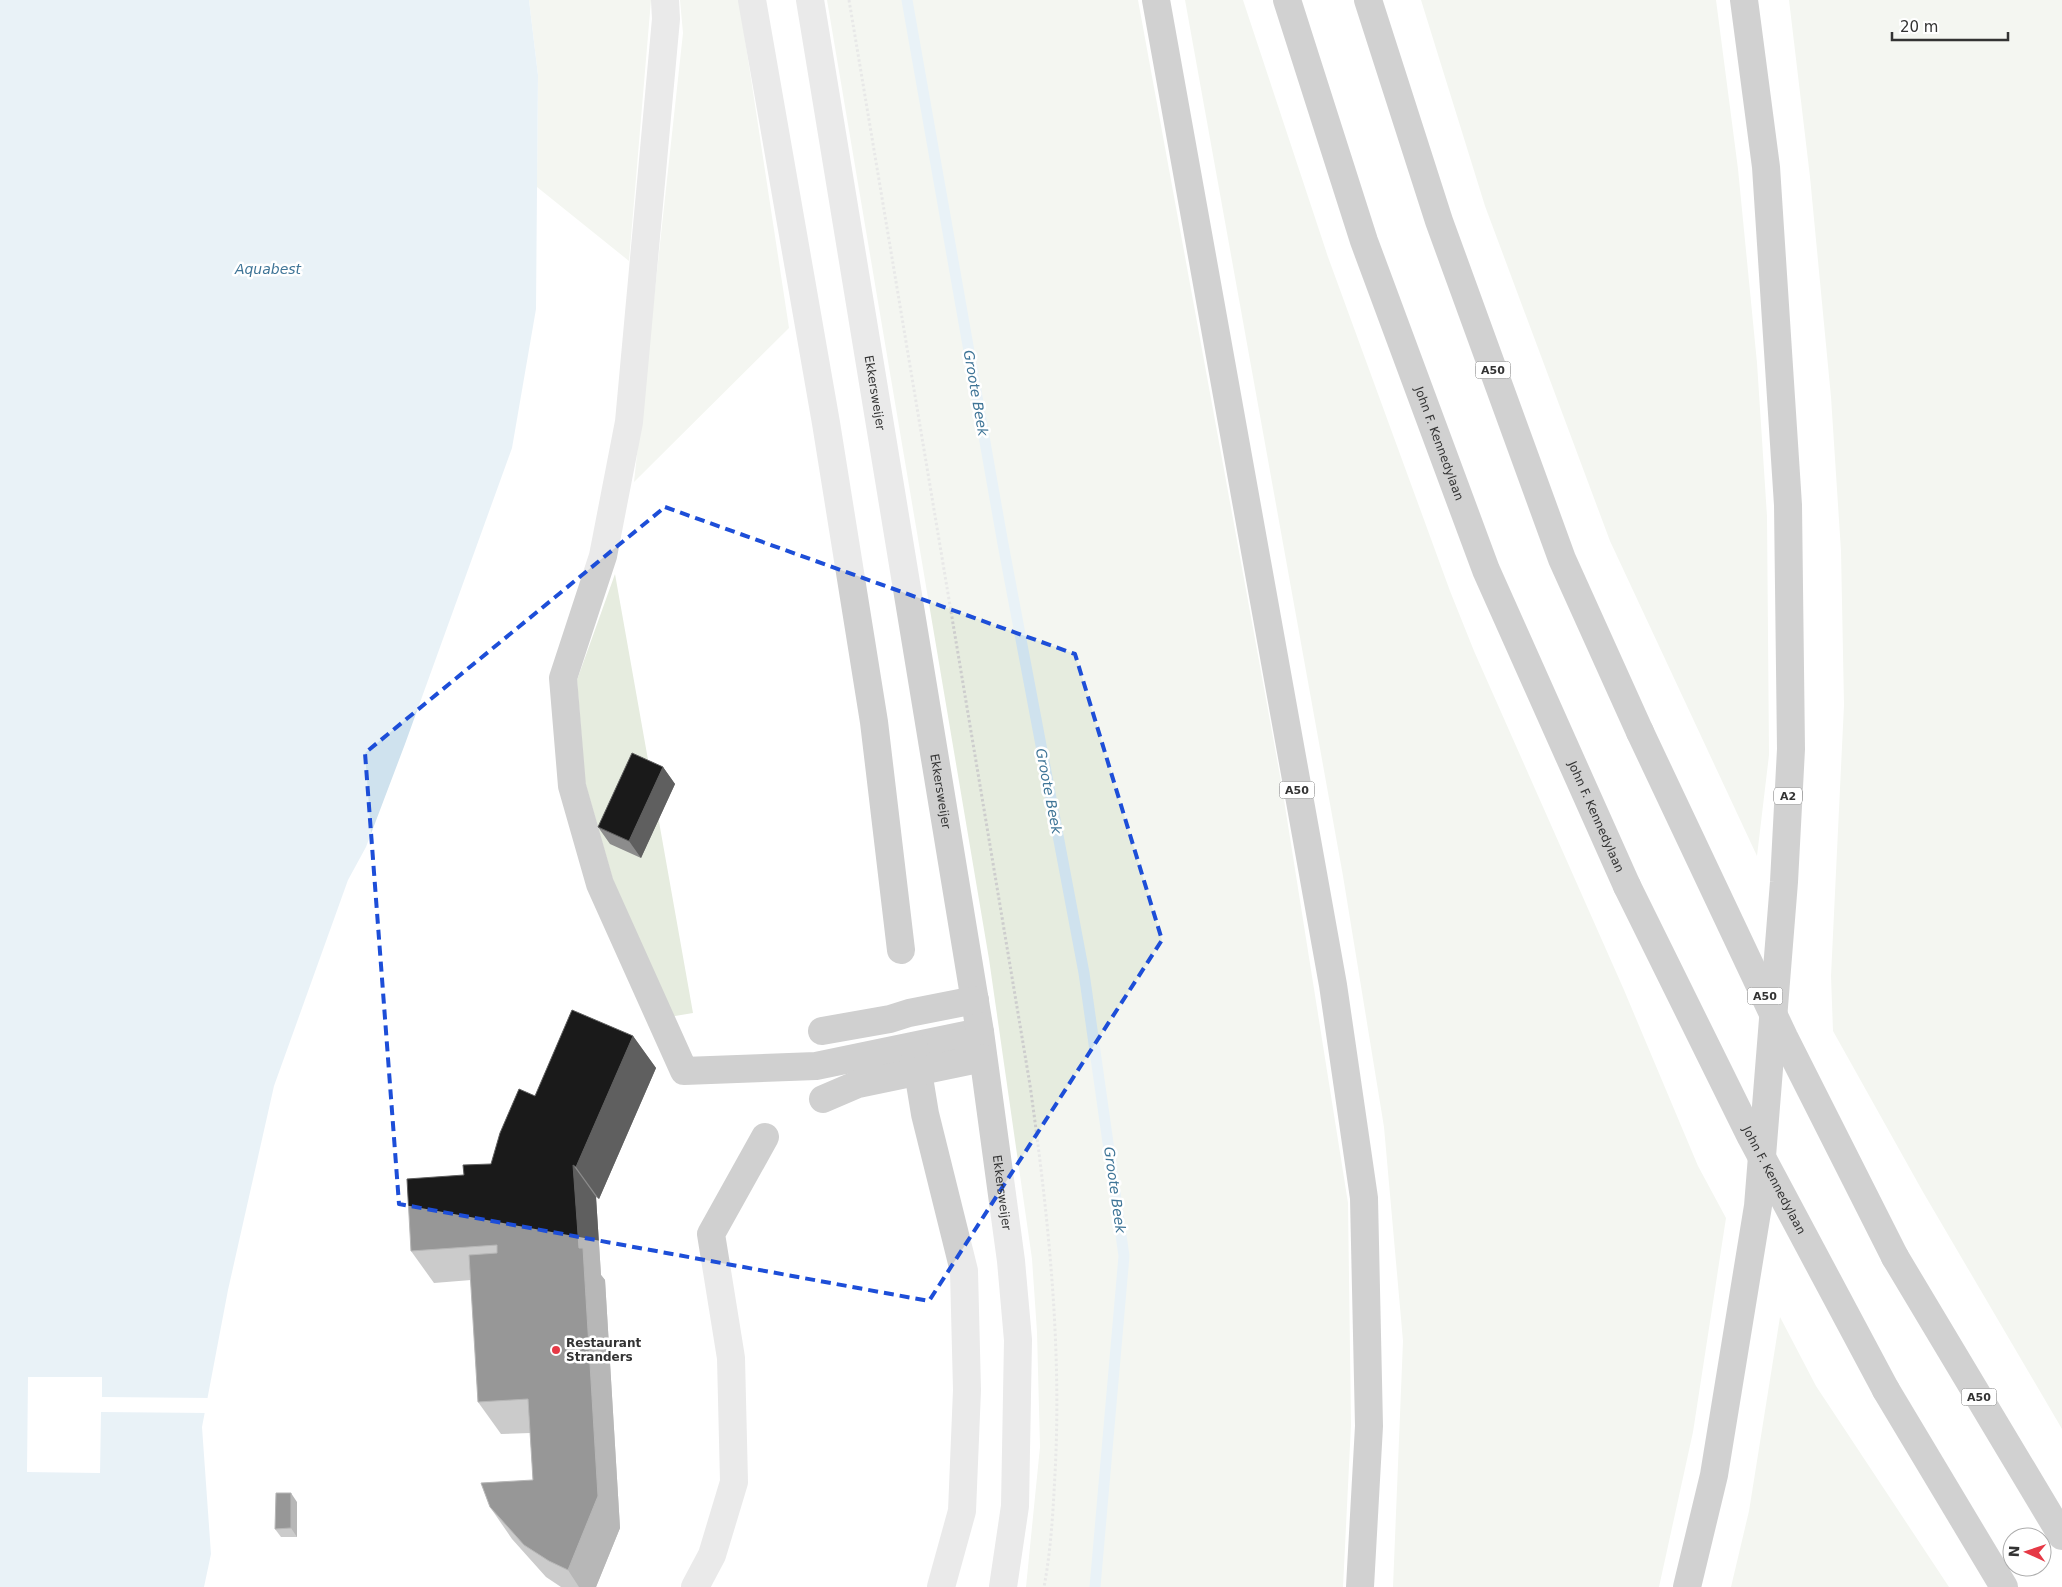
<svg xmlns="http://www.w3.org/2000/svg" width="2062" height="1587" font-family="'DejaVu Sans',sans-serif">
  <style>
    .green { fill: #e6ecdf }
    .water { fill: #cfe2ee }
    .pier { fill: #fff }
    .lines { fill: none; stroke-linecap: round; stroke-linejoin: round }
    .stream { stroke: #cfe2ee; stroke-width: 11 }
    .path { stroke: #cdcdcd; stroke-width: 3; stroke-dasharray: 2.5 2.5; stroke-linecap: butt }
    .minor { stroke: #d0d0d0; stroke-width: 28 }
    .highway { stroke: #9a9a9a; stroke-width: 28 }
    .highway-bridge { stroke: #9a9a9a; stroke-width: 28 }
    .wall { fill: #8c8c8c }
    .shaded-wall { fill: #5f5f5f }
    .building { fill: #1a1a1a; stroke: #5f5f5f }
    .marked { fill: none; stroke: #1d4ed8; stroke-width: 4; stroke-dasharray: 10 6; stroke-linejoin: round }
    .poi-dot { fill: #e63946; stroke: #fff; stroke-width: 2 }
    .labels { text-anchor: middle; stroke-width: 5; stroke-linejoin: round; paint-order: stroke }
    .shield { fill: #fff; stroke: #707070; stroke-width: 1 }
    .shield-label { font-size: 11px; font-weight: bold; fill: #333 }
    .street-label { font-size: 12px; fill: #333; stroke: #fff }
    .poi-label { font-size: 12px; font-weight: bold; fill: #333; stroke: #fff; text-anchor: start }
    .water-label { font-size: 14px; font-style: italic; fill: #3f7597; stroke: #fff }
  </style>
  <rect width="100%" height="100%" fill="#fff"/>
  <path class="green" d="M529,0H651L629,261L537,187L538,75Z
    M680,0H739L789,328L634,482L683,33Z
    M827,0H1138L1281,781L1348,1203L1351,1425L1343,1587H1026L1040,1447L1037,1332L1032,1259L989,959Z
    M1185,0H1243L1328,257L1450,591L1474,651L1624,990L1698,1166L1726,1218L1693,1432L1659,1587H1393L1403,1341L1384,1127L1343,876Z
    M1421,0H1716L1738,169L1757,363L1767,516L1769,755L1757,856L1610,541L1485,206Z
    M1789,0H2062V1429L1923,1192L1833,1031L1831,976L1844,705L1841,551L1831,397L1810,177Z
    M615,574L693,1013L669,1017L613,880L585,782L577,680Z
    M1780,1317L1816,1386L1949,1587H1731L1749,1511Z"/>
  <path class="water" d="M0,0H529L538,75L536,309L512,448L405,744L366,847L348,880L274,1086L228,1290L202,1427L211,1554L204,1587H0Z"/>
  <path class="pier" d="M28,1377H102V1397L211,1398L208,1413L101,1412L100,1473L27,1472Z"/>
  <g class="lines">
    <path class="stream" d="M907,0L1003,544L1084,973L1124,1256L1095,1587"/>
    <path class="path" d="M849,0L1030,1085C1048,1214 1062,1343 1055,1474C1053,1512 1051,1550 1044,1587"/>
    <g class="minor">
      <path d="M665,0L666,19L629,422L603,556L563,678L572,786L600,884L684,1071L816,1066L980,1032"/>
      <path d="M752,0L826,423L874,722L901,950"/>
      <path id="s1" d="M810,0L980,1032L1011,1261L1018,1340L1015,1506L1003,1587"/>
      <path d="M822,1031L890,1019L909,1013L975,1000"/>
      <path d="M914,1047L925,1114L964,1271L967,1390L962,1511L941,1587"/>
      <path d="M823,1099L858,1084L983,1058"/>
      <path d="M695,1587L712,1555L734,1482L731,1358L711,1234L765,1137"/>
    </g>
    <g class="highway">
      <path d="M1156,0L1333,985L1364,1198L1369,1426L1360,1587"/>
      <path id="s2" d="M1287,0L1364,241L1486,570L1627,886"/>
      <path d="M1368,0L1439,221L1562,559L1640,732"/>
      <path d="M1895,1257L2062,1536"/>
      <path d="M1886,1390L2004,1587"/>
      <path d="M1687,1587L1714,1475L1758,1206L1784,882L1791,749L1788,505L1766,167L1744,0"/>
    </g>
    <g class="highway-bridge">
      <path d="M1640,732L1784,1037L1895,1257"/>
      <path id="s3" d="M1627,886L1751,1137L1886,1390"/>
    </g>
  </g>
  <path class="wall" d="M663,767L675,784L641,858L610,844L598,827Z
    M633,1036L656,1068L599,1199L596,1197L601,1275L605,1280L620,1528L596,1587H561L546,1577L512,1539L490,1507L533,1480L530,1433L501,1434L478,1402L471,1280L434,1283L411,1251L464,1175L491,1164L535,1096Z
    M297,1502V1537H281L275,1529Z"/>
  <path class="shaded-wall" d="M663,767L675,784L641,858L629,841Z
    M633,1036L656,1068L599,1199L576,1167Z
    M573,1165L596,1197L601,1275L605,1280L620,1528L596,1587H579L568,1570L579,1248Z
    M291,1493L297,1502V1537L291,1528Z"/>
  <path class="building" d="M632,753L663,767L629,841L598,827Z
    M572,1010L633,1036L576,1167L573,1165L579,1248H583L598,1496L568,1570L549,1561L524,1545L490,1507L481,1483L533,1480L528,1399L478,1402L469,1255L497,1253V1245L411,1251L407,1179L464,1175L463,1165L491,1164L500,1133L519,1089L535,1096Z
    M276,1493H291V1528L275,1529Z"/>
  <path d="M0 0H2062V1587H0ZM665,507L1075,654L1162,940L929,1301L399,1204L365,753Z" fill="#fff" fill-opacity=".55" fill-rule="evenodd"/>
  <path class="marked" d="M665,507L1075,654L1162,940L929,1301L399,1204L365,753Z"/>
  <circle class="poi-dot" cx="556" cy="1350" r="5"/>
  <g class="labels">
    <g class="shield">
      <rect x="1475.5" y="361.5" width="35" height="17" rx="4"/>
      <rect x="1279.5" y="781.5" width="35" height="17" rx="4"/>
      <rect x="1774" y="787.5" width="28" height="17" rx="4"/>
      <rect x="1747.5" y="987.5" width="35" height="17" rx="4"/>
      <rect x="1961.5" y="1388.5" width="35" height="17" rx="4"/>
    </g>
    <g class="shield-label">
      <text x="1493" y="374">A50</text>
      <text x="1297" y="794">A50</text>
      <text x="1788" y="800">A2</text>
      <text x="1765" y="1000">A50</text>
      <text x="1979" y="1401">A50</text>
    </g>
    <g class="street-label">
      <text dy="4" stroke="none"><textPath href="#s1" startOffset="398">Ekkersweijer</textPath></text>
      <text dy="4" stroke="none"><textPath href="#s2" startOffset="469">John F. Kennedylaan</textPath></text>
      <text dy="4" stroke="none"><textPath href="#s1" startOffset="802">Ekkersweijer</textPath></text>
      <text dy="4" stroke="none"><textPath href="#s2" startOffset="874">John F. Kennedylaan</textPath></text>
      <text dy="4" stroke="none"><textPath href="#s3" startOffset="329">John F. Kennedylaan</textPath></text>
      <text dy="4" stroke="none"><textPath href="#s1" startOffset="1208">Ekkersweijer</textPath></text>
    </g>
    <g class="poi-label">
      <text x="566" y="1347">Restaurant<tspan x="566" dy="14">Stranders</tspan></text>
    </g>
    <g class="water-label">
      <text x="268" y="274">Aquabest</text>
      <text transform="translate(976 393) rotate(80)" y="5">Groote Beek</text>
      <text transform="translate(1049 791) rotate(79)" y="5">Groote Beek</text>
      <text transform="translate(1115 1190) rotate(82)" y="5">Groote Beek</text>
    </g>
  </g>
  <g transform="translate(2027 1552) rotate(273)"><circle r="24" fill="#ffffff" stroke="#adadad"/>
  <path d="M0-4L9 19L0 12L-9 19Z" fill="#e63946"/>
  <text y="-8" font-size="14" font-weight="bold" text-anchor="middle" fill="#333333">N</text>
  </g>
  <path d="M1892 32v8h116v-8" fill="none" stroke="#333333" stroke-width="2.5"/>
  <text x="1900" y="32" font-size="15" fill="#333333" stroke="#ffffff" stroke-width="4" paint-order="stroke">20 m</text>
</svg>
